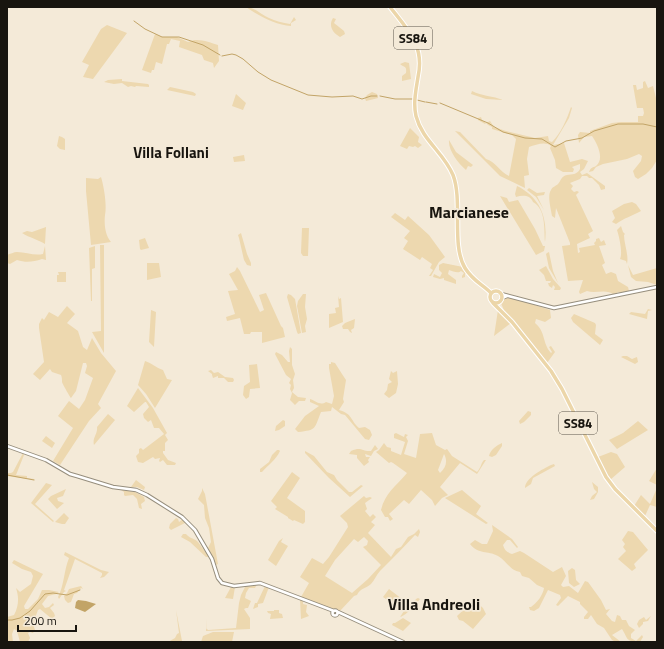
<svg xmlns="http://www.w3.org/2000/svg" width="664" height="649" font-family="'Titillium Web',sans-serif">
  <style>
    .green { fill: #edd8af; fill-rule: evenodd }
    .water { fill: #c2a467 }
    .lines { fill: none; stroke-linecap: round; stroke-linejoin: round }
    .stream { stroke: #c2a467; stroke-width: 1 }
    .secondary-casing { stroke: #968e7d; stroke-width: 4.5 }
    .primary-casing { stroke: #fff; stroke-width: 5.5 }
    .secondary { stroke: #fff; stroke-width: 2.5 }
    .primary { stroke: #ecd6a9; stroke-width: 3.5 }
    .labels { text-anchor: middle; stroke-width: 3.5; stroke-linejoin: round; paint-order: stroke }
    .shield { fill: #f4ead8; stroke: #5a554b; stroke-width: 1 }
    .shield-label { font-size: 13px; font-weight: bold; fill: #18150f }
    .neighbourhood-label { font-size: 15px; font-weight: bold; fill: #18150f; stroke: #f4ead8 }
    .quarter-label { font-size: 16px; font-weight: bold; fill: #18150f; stroke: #f4ead8 }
  </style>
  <rect width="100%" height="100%" fill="#f4ead8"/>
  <path class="green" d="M246,7C255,7 261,15 269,18C275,21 283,23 290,24L294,17L296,20L291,23V26C276,25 259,16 246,7Z
    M333,18L336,19L334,23L344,31L345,34L340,37C333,33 328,26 333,18Z
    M107,25L127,33L93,79L83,77L89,65L82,62L101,29Z
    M155,34L163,37H177L188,42C197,37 209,42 218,45L219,61L214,68L213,63L204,60L202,55L179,47L180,41L171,39L169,44H167L162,64L156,62L154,70H152L151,73L142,70Z
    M405,62L409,63L411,79L402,81V76L406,73C407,65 404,68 400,64Z
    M122,79V81L148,84L149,85V87L136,86L135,87L131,86L128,87L122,83L114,84L104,82L108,80Z
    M645,81L648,88L653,86L657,102V160L652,168L646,174L638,179L635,177L633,171L641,161L642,156L639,154L627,159L603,164L596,167L593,171L589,172C591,167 592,168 596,166C605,159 597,143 592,136L584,137L579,143L578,135L580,132L590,133V131L612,123L621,122H638V116H643L644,113L643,108H637L633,85H636L637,90L643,88V82Z
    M170,87L193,92L196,94L195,96L167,90Z
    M472,91C482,96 493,96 503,100L486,99L471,94Z
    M372,92L377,94L378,98L366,101L365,98L367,95Z
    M236,94L246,103L243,110L232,106Z
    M571,107L572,108L569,118L553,145L564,143L570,162L582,159L588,161L584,169L580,172L582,175L587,173L605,186V189L601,190L599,185L592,178H589L587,176H582L580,179L570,183L573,186L571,189L574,192L577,191L579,192L576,195L593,231L588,234L590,238L577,244L578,253L580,252L579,248L595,245L594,243L596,241V239L599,238L601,242L604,240L606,245L599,246L605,263L602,265L606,274L611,272L616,274L618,281L628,287L629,291L621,293L618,292L614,295C607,288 596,294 587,291L580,294L579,292L583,280L568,281L562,246L570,245V243L556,208L555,218L552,216C551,209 547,196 551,190C552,187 556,186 558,184C561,181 561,176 567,175C572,174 577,175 580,169V164L572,167L574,169L573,172H563L556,168L555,160L550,148L551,146C545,141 536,145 529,147L527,159L529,175L524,176L525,188L500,176L455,131L460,132L486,159C495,161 500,172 509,176L516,139L512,135L492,129V127L488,125L486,123L485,124L478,120V118L481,117L482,120L486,123L490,121L494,127L506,131L535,138L548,136L549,141L552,142C561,133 567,119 571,107Z
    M410,128L419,137L418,142L422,145L418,148L415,146L413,147L409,146L407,149L400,146Z
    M59,136L62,137L65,139V150L60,149L57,146Z
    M449,140L456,152L473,165L471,167L468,166L466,170C458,163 448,150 449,140Z
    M244,155L245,161L234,162L233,157Z
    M101,177C104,187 107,205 105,215C104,224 105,235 111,242L91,245L86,191V178L98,179Z
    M517,186C540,197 548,218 545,242C544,229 546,209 533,202C530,195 523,195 516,197L515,194Z
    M529,188L537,193L545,192L544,195L537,196L544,210L536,197L527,190Z
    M500,196L507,198L509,202L518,200L535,229L543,246H545L544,251L536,255Z
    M632,202L636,204L641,211C632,216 624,218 616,224L612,222L615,218L612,211L624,204Z
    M395,213L405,220L408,216L429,235L445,257L439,262L431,276H429L433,270L430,268L432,264L422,257L420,260L403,249L408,241L404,238L410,231L391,217Z
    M621,226L623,232L625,234L624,235C624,244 629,255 627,264L626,261L620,259C623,253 619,236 617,230Z
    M46,227L45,244C37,239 30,238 22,233L27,231L32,232Z
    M302,228H309L308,256H303L301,253Z
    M241,233L247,254L251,263V266L247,265L244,260L239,238L238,235Z
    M145,238L149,248L141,250L140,249L139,240Z
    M100,245H104V353L92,332L101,331Z
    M45,246L46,260L42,259C33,262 26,263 17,260L10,264L7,263V255C10,254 14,252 17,252C26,252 34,256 43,254Z
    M95,246V268L92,269V301H91L89,248Z
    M549,252L553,271L558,283L549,268L546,254L547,253Z
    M147,263H159L161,277L147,280Z
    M443,263L463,267L467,274H465V277L462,278V276L464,273L461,271C458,274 453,271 449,270L448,274L456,280V284L444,280V278L440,279L433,277L434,274L440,277L442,273L439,270V265Z
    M628,265L633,275L657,268V285L648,282L636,281L631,277Z
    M546,266L553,279L561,288L560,290H554L555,287L553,285L552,288L549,286L548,283H550L551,281H546L544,275L539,270Z
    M237,267L240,271L260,312L264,310L259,295L266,293L281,326L283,328L285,337L262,343V332H251L250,334H244L240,318L227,321L226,317L235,314L228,291L238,290L229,274L235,271Z
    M58,272H66V282H57V275H59Z
    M288,294L291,295L295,299L301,333L298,334L297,332L287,297Z
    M303,294H306L305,307L307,319L305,326L306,332L302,333L297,306L298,301Z
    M338,296L339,299L341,298L343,322L329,328V314L336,313L335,308L339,307Z
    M510,297L550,310L551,318L545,322L536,319L535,323C546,332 542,343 551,353L552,352L549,347L551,346L555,352L547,363L505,313L501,303L504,299Z
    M67,306L75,314L67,323L78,331L83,347L87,350L92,338L101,353L116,371L98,404L101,408L89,421L60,465L53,461L73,428L58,416L69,401L79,409L85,400L93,378L85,373L87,366L86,363H83L76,391L71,398C70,397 62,383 62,382C62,380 62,377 61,375L52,372L50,369L40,380L33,374L44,362L39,328V324L42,318L44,320L49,312L58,317Z
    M648,309L652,310L648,311L647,319L629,314L631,312L645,314Z
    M151,310L156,312L154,347L149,342Z
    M498,310L511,323L494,336Z
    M574,314L595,323L596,325L595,334L603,340L600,345L573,322L571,318Z
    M355,319L354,328L351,330L352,333L350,332L348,329H343L342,326L345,323Z
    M290,347L292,349V365L295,374L293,380L294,388L292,392L298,397L306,398L305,401H299L295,405L290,400L292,393L290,389L291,385L289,383L291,379L286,375L275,354L276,352L282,355L288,362H290L289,351Z
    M623,356H627L632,359L637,357L638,362L635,364L621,357Z
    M145,361C152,363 156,368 163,370L167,379L172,380L155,408L146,394L138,385Z
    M331,362L335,363L342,374L346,380L343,399L344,402L339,410C353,414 350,420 359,428L365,427L370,430L372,435L369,440L365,439L345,415L341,414L332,407L331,411L321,412C314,429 317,430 298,432L295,429L305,416L319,406L310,402V399C316,401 320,406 326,402L332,404L334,396L329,368V364H331Z
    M257,364L260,388L250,389L249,397L246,399L243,395L244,386L250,382L249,365Z
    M211,370L214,373L218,372L225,377L233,378L234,380L233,382H228L224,378H218V376L213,378L212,375V374L208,371Z
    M391,371L393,373L397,371L398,384L396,393L389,398L384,394L387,390L388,384L392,382L389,379Z
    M138,388L153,408L167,433L165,435L168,440L165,443V451H163V453L168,460L176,463L175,465H167L163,460L160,462L159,461L160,458L155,459L153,457L143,463L138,462L136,456L139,453V449L141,448L143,450L164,434L159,428H154L151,420L148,422L144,418L143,414L149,407L146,402H145L134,412L127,406Z
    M528,411L531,412V415L524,422L520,424L519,421Z
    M108,414L115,420L94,445C92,438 98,434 97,427Z
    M283,420L285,421V426L279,430L275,431L276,426Z
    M638,421L648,430L617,449L609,440L623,433Z
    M396,433L404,437L405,434L408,435L406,437L408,441L404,454L416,458L420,434L432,433L436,445L445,450L447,449L452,456L477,472C481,468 481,463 484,460H486L477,474L460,463L440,487L448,495L442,498L435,506L432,500L421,490L409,504L404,500L389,514L393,519L390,521L388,517H385L381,510C385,493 396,486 407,473L393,463L391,462L389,463L376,452L379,450L384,443L387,447L391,448V451L401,455L405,442L394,438V434ZM444,454C448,461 446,468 440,473L438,470Z
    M46,436L55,443L52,448L42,441Z
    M502,443V446L496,455L492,457L489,456C490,450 497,445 502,443Z
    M375,445L378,449L374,451L371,456L365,454L366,457H370L368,460L369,462L364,466L357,458V455L349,454L351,451C362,446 362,452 371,451Z
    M277,450H279L280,451C276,460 268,465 262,472H260V469L269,462L272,455Z
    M305,451L314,456L327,472L334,475L337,480L349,492H352L361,485L363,486L350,497L329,478L305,453Z
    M611,452L617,454L625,467L610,480L598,457Z
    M23,453L24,455L16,475L27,476V478L34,479L35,480L7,476V473H11L13,472Z
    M551,465L554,464L555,466L533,478L531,484L525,488C525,478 543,469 551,465Z
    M657,468V485L649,481Z
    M292,472L300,478L287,498L305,511V522L303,524L294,520L293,521L288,518V517L275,509L277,507L271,501Z
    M136,480L145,487L144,490L137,487H131Z
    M592,482L598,487V492L594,499L590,500L592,496L597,492L594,489Z
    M46,483L52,485L35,504L54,521L53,522L31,503Z
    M202,488L205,494L218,564L216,565L208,548L211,542L209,528L205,518L204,505L198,499L202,491Z
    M657,488V507L650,505L645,516L634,506L641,495L650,504Z
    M66,489L63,496L57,498L58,501L64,503L57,509L48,499L51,496Z
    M121,490L135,492L144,497L145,501L141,504L142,509L139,508L137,499L133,495L125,496L124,495V492Z
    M462,490L481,506L476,514L488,523L486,524L445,498Z
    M364,496L366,498L370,497L372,498L365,503L367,509L365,511L370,517L373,514L376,517L371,522L375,525L368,533L391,557L396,549L401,547L408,537L414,534L419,529L420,532L418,537L415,535C404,547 392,559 380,571C376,575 375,580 371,584C367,588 360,588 357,595L354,596L339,612L301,597L309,583L300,577L312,558L323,564L329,557L348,527L347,523L340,516ZM364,537L368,541L367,545L363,547L381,565L368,579L352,593L325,576L335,560L354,539L358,542Z
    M64,513L69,518L65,524H62L55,522Z
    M176,518L178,519L179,522L183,519L187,522L171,530L169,528L170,524Z
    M492,525L512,539L518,547L517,548L510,540H507L503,545C505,551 507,552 512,554L520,551L524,553L553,572L562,567L566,576L561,585L563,587L569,586L578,593L585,581L588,582L601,600L606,610L610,609L606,614L612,621L615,622L617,615L620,616L622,620H626L629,626L635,630L631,634V638L636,641L642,635L643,637L640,642C625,642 628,638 622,629L612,635L621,642H616L612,640L604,628L597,624L591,615L588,619H584V617L588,612L580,604V602L568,596L558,606L556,605L561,598L560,595L548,590L539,608L534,611L530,610L529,607H531C537,603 543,595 544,588L537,585L529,578L522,576L520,572C510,571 506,560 498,556C487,550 479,555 470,544L475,540L482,544H487L493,531Z
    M628,531L633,532L648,550L634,564L636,568L632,571L618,559L626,551L623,547L625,544L622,540Z
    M183,534H186C189,538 193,538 197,541C201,545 202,549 208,554V557H206L190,542L181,537Z
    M283,538L281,542L288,546L276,566L268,560L279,541Z
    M65,552L101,570L109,572L104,577L100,578L102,575V573L75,559L64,590L66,591L64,592L59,599L58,597C64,586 64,570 69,558L64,555Z
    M14,560L43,574L24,606L25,609H28L38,599L42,590H49L59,592L56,594L48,596L42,604L45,608L49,607L53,603L54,605L50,608L54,613L55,616L52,619L40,609L38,610C36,616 32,624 35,630L33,633L30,632L28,633L30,638L28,642H20L17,631L14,629L12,634L13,642H7V617L14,615C19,606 19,597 16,588L20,592L31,584L33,576L31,572L22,569L12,563Z
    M572,568L575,570L576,580L580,584L574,587L569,583L568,571Z
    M257,584L255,588H249L246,593L245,598L251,601L248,608H246L244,609L250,618V629L206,631L207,618L206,628L208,630L236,628L239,603L241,595L246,585Z
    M81,586L83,589L81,588L77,593L74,594L71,602L68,603L65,600L64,596L67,593L69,589Z
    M265,586L269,587L263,603L258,604V607L253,609L255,603H257Z
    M231,587H235L233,599L225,598Z
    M389,589L411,606L416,599L418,598L420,599C414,606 408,614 400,617L404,611L383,597Z
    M300,599L303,600V604L307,605L306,612L309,616L301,619Z
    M474,600L483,608L486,614L473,629L463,621L459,620L457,616Z
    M176,610L182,641L168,642L175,638L177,634L179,633Z
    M274,610H279V613L282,614L283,618L270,619L271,614L268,613L267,611H274Z
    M651,616L648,621L643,622V624L639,628L637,624L639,620L644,617L646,620Z
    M403,618L411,623L403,631L392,625L393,623H395Z
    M213,632H234L232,642H201L203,636Z"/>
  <path class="water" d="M78,600L86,601L96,604L85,612L75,608L76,602Z"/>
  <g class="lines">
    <path class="stream" d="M134,21L145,29L162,37H179L203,45L220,55
      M222,56L232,54L236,55L243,59L258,72L271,80L308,95L332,97L353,96L362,99L371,96H377
      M380,96L395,99H413
      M417,100L425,102
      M426,102L437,104
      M440,103L488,123L503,132L525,138L542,139L555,147L566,141L582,138L594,131L618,124H643L657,127
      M7,475L34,480
      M7,620H12L20,618L30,611L45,594L53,593L67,595L80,590"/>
    <g class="secondary-casing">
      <path id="secondary" d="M501,294L554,308L657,287
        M502,298L507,296
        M7,446L46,460L70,474L77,476L113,487L136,490L147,495L182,517L195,530L212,559L218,578L222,583L234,586L260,583L334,611
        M332.5 613a2.5 2.5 0 1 1 5 0a2.5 2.5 0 1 1-5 0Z
        M338,612L403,642"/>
    </g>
    <g class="primary-casing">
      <path id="primary" d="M390,7C408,30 425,46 418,77C416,90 413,103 416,116C422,140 444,153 453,175C463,201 451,245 465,268C473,281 482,284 491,293
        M490 297a6 6 0 1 1 12 0a6 6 0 1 1-12 0Z
        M493,303L512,322L551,371L562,389L606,477L615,489L657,531"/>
    </g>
    <use href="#secondary" class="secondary"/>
    <use href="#primary" class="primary"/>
  </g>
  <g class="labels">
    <g class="shield">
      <rect x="394" y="27" width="38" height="22" rx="3"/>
      <rect x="559" y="412" width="38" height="22" rx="3"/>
    </g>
    <g class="shield-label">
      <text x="413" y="43">SS84</text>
      <text x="578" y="428">SS84</text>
    </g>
    <g class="neighbourhood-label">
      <text x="171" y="158">Villa Follani</text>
    </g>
    <g class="quarter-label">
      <text x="469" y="218">Marcianese</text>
      <text x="434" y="610">Villa Andreoli</text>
    </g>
  </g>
  <rect width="664" height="649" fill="none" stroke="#18150f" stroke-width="16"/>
  <path d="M18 625v6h58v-6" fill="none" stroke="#18150f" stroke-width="2"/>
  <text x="24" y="625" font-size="12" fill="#18150f" stroke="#f4ead8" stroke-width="3" paint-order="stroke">200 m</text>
</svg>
